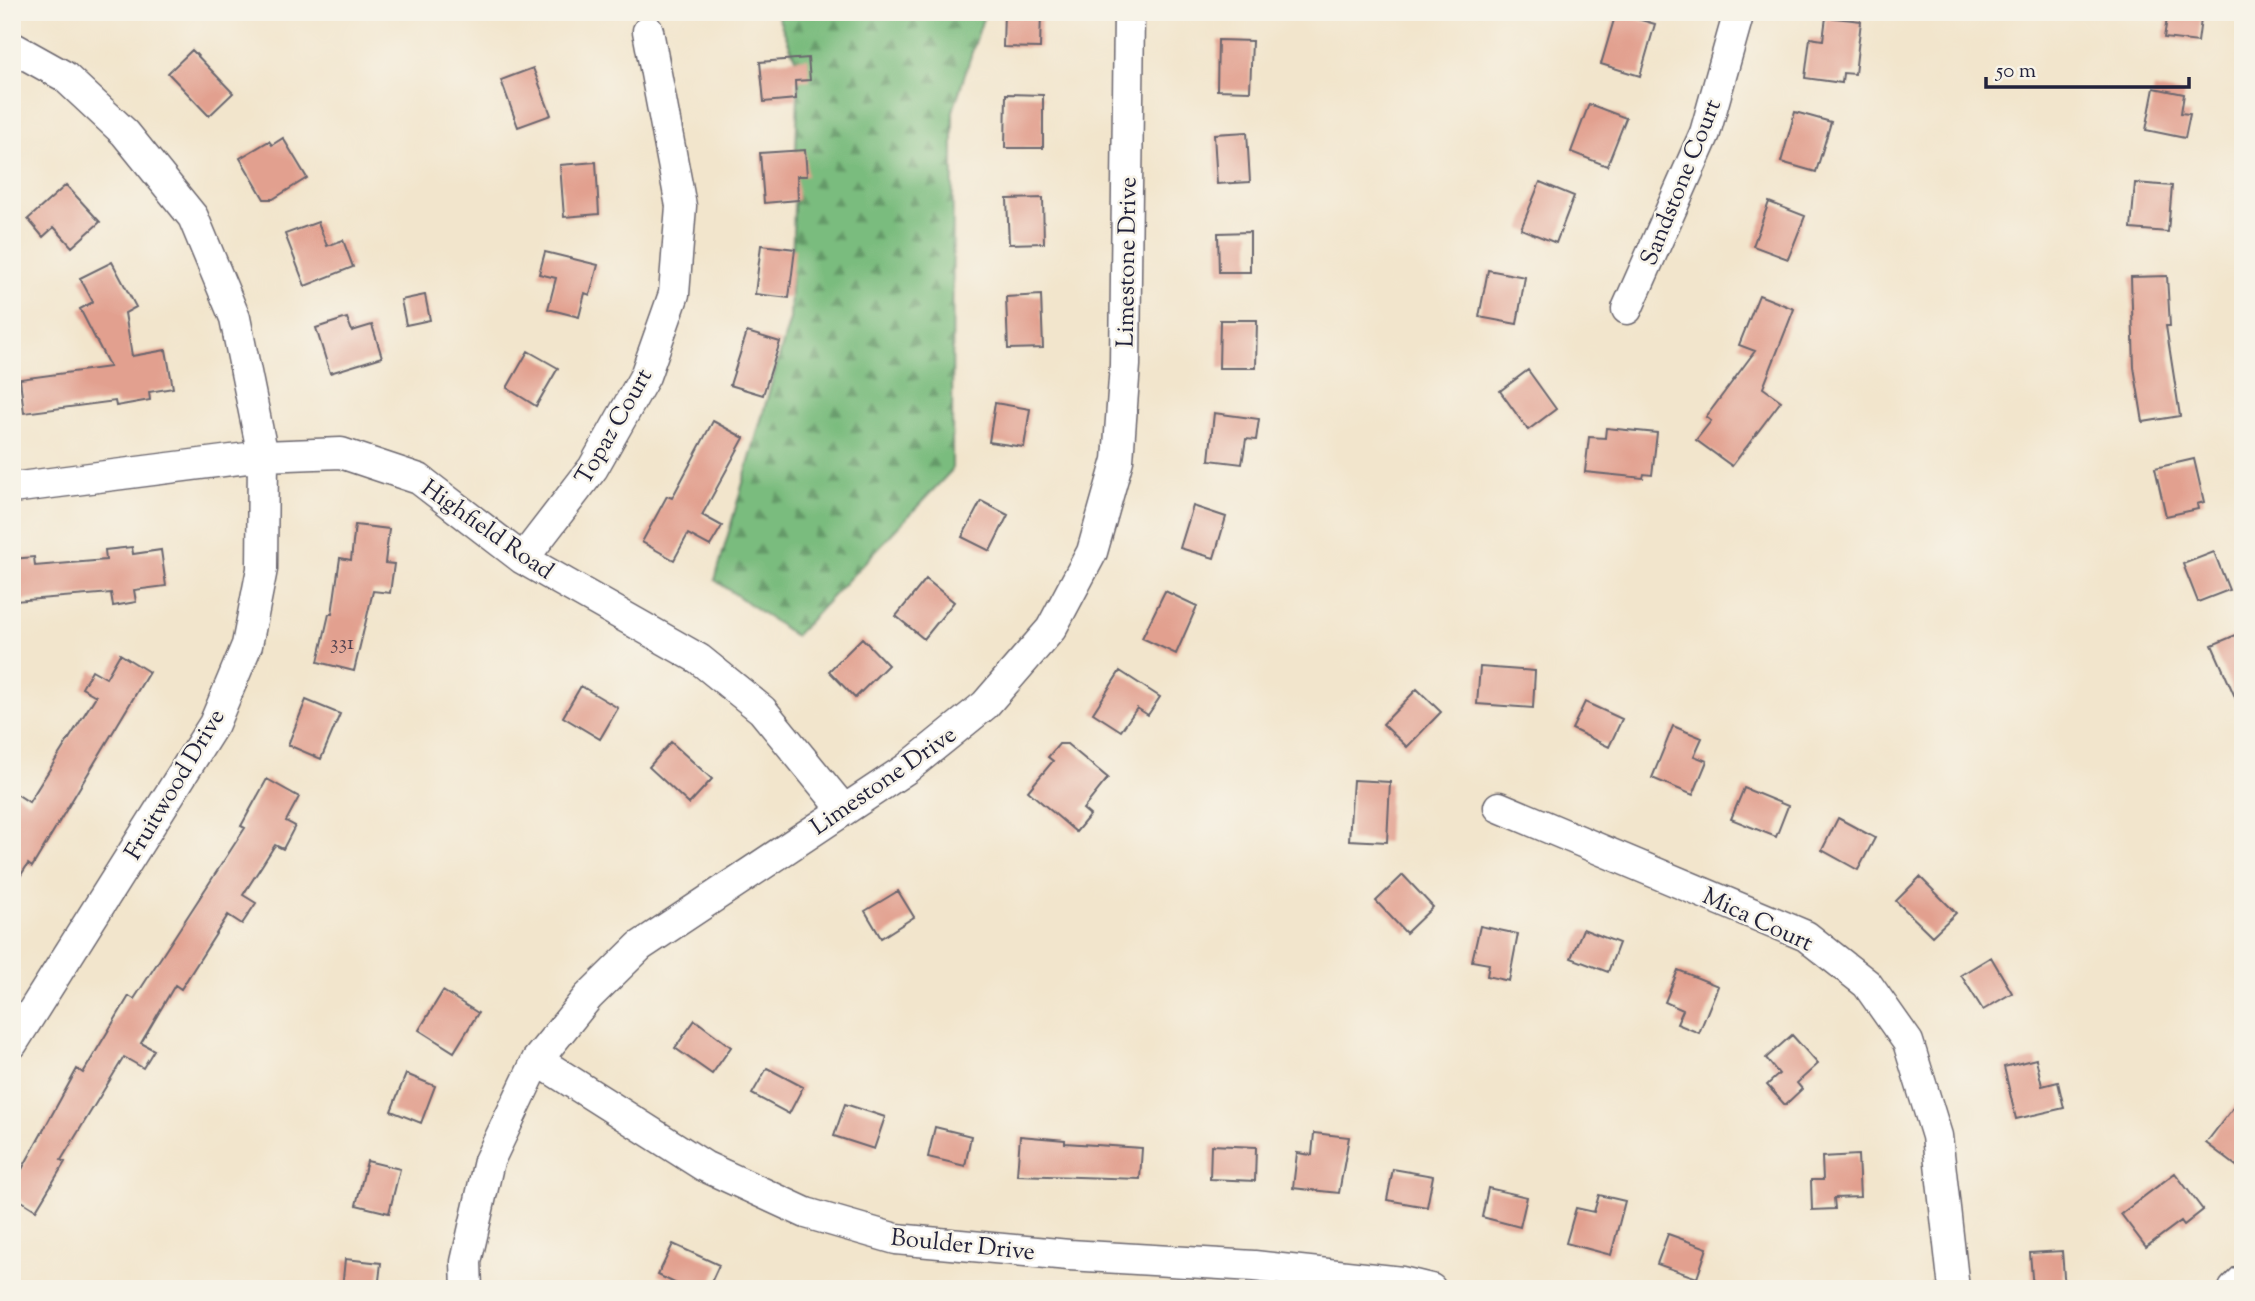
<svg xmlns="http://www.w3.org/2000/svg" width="2255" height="1301" font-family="'Sorts Mill Goudy',serif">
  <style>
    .forest { fill: url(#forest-firs); stroke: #4e6f5c; stroke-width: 2 }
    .building { fill: #e2a08f }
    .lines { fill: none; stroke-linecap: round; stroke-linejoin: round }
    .minor-casing { stroke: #6b666e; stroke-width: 33 }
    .minor { stroke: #fff; stroke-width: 30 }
    .labels { text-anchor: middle; stroke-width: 5; stroke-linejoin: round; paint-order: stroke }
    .number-label { font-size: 21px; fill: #524250 }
    .street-label { font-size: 24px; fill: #22223b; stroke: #f7f3e8 }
  </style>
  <defs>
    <pattern id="forest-firs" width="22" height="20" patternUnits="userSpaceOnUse" patternTransform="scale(1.75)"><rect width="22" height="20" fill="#7abc7e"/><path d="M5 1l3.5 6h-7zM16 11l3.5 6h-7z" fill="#649868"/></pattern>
  </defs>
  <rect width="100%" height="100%" fill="#f7f3e8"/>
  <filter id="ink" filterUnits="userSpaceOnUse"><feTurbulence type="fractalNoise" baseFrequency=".0143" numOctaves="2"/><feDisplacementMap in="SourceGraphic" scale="14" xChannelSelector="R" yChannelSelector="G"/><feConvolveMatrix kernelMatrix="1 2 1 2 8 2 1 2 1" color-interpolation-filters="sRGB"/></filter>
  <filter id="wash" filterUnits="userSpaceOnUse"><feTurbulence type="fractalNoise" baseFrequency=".00686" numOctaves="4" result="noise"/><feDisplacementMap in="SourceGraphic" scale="28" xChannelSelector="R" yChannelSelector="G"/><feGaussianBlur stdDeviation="1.57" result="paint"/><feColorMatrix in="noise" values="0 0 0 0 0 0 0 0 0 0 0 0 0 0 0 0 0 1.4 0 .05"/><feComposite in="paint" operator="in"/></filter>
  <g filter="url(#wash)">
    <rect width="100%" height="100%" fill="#f2e5cc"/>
    <path class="forest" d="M776,12H985L953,111L952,470L795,636L715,580L790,319L799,68Z"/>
    <g id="blocks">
      <path class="building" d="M1004,12H1041L1040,48L1003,47Z
        M2168,12H2202L2198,42L2164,38Z
        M1616,13L1655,24L1640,76L1601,64Z
        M1826,17L1861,21L1855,74L1843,73L1842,83L1805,78L1810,38L1823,40Z
        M1218,40L1252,41L1250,91L1217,90Z
        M192,50L233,93L209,116L168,73Z
        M808,58L810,80L795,81L796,99L764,102L760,62Z
        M533,68L551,115L518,127L501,80Z
        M2154,88L2184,94L2181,113L2190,114L2185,138L2146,130Z
        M1006,94L1043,95V148H1005Z
        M1589,104L1626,118L1607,166L1571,152Z
        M1795,112L1831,122L1816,172L1781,162Z
        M1247,132L1250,182L1217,184L1214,134Z
        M283,138L307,178L273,199H264L240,158L269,141L272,145Z
        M805,150L807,176H797L798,200L764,203L760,153Z
        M596,162L599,214L564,217L560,165Z
        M1540,182L1574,196L1556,243L1521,229Z
        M2135,183L2172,186L2168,232L2131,229Z
        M66,185L100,222L72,247L54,227L43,237L28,219Z
        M1043,198L1044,243L1009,244L1007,199Z
        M1769,202L1805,216L1788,259L1753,246Z
        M318,222L327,246L343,240L353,267L305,286L285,234Z
        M1250,232V272H1219L1218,233Z
        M761,245L795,249L789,298L755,294Z
        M545,252L598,265L590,295L585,293L579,317L548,309L556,278L539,274Z
        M112,262L136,307L125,313L132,356L166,350L173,388L149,392L150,400L116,406L115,401L24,413L20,379L110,367L80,309L93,302L80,278Z
        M1488,270L1525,277L1517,324L1479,317Z
        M2167,276L2170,326H2166L2180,416L2143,422L2134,367L2131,277Z
        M425,295L430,320L406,325L401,300Z
        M1041,295L1043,348L1008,349L1006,297Z
        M1759,295L1794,309L1763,388L1781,401L1732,466L1696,440L1711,421L1706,417L1755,351L1739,345Z
        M347,318L352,331L372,325L382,357L330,373L316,328Z
        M1220,320H1257L1256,368H1219Z
        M747,332L780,342L763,395L730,385Z
        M528,351L558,368L536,406L507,388Z
        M1528,370L1556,409L1528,430L1500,391Z
        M995,403L1030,409L1024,447L989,442Z
        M1214,413L1259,419L1256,440L1246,439L1242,464L1209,460Z
        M713,421L744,438L702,515L722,526L710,546L688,534L674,560L642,542L667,496L672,498Z
        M1606,428L1657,433L1652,475L1644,474L1643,478L1585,472L1589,437L1605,438Z
        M2194,459L2204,502L2197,504L2198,509L2166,516L2155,468Z
        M981,501L1008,515L990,551L962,537Z
        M1193,506L1226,517L1214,558L1180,548Z
        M355,525L389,529L385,563L394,564L390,593L373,591L354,671L318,662L329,614H332L340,558L351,560Z
        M132,547L133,554L161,550L166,586L134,590L136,602L113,606L111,593L15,601L12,559L34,557L35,566L106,560L105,550Z
        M2214,552L2229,590L2198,602L2183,564Z
        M926,579L954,602L924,639L896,616Z
        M1165,591L1197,606L1176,654L1142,638Z
        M2243,632V715L2212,645Z
        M862,638L888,665L855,698L829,671Z
        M120,654L149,672L32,867L28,864L12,889V791L29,802L96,696L82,688L92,670L106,678Z
        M1480,667L1535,671L1533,708L1477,704Z
        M1120,671L1160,697L1148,715L1137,708L1121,731L1093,713Z
        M581,686L618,708L600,739L563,717Z
        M1417,689L1441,712L1407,747L1383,724Z
        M306,700L340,714L321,759L288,745Z
        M1585,702L1622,719L1609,747L1572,729Z
        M1673,726L1702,738L1694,756L1707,761L1693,795L1652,778Z
        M671,742L712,779L689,804L649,767Z
        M1059,744H1067L1108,778L1083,809L1090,815L1076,832L1028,791L1053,761L1048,757Z
        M267,779L299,797L286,821L295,826L283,849L275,845L243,895L256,903L242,924L228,915L181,989L175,985L141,1043L154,1050L143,1068L124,1057L61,1160L65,1162L36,1210L12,1195V1165L21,1171L77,1069L83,1073L129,996L134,999L245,828L241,826Z
        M1353,780L1390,782L1387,842L1349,840Z
        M1744,788L1788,806L1776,837L1731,819Z
        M1838,818L1875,838L1858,870L1822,850Z
        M1403,875L1433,907L1406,933L1376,901Z
        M1920,877L1956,913L1932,936L1896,901Z
        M898,891L914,917L881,938L865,911Z
        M1480,926L1518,934L1509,981L1487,976L1489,964L1472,961Z
        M1583,929L1619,943L1608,972L1571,958Z
        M1991,957L2012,993L1983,1010L1961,975Z
        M1678,970L1718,986L1699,1033L1677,1024L1683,1010L1665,1002Z
        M443,991L478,1013L454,1052L419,1030Z
        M695,1020L731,1047L712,1074L675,1048Z
        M1792,1035L1818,1064L1797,1083L1802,1089L1785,1105L1767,1085L1779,1074L1766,1058Z
        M2036,1059L2042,1086L2058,1082L2064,1108L2016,1119L2004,1067Z
        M767,1068L803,1087L789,1114L752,1094Z
        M406,1074L435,1086L421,1123L391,1111Z
        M2243,1095V1171L2206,1143Z
        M845,1104L885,1117L874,1149L834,1136Z
        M935,1127L971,1136L965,1166L928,1157Z
        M1314,1133L1349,1137L1339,1193L1293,1188L1297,1153L1312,1155Z
        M1020,1136L1065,1140V1143L1142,1148L1140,1179L1017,1175Z
        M1211,1145L1256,1147L1255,1181L1210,1179Z
        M1858,1155L1860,1197L1834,1198L1835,1209L1812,1210L1811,1180H1823L1822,1157Z
        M367,1161L400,1169L389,1213L356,1205Z
        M1393,1169L1433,1176L1427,1207L1387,1200Z
        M2175,1173L2203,1210L2184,1225L2181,1221L2146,1247L2121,1214Z
        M1488,1188L1527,1197L1520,1227L1482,1217Z
        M1599,1195L1625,1201L1611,1255L1566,1243L1576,1208L1594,1212Z
        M1668,1234L1707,1248L1697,1278L1657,1264Z
        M673,1244L719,1265L708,1289H687L658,1275Z
        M2062,1251L2065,1289H2033L2030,1253Z
        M345,1259L381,1263L378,1289H342Z"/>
    </g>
  </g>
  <g filter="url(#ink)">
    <use href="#blocks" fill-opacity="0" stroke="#6b666e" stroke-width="2"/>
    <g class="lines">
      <g class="minor-casing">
        <path id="minor" d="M12,47L64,76L125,133L193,217L235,318L263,456L262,569L247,645L214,724L12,1044
          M1627,309L1705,133L1739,12
          M12,488L263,456L341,453L419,479L523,559L699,659L762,710L843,809
          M523,559L593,468L645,376L674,294L681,206L648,31
          M1499,807L1806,936L1867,984L1908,1042L1937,1136L1954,1289
          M537,1060L704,1166L806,1213L896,1239L1069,1255L1254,1266L1402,1282L1431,1289
          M467,1289L466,1262L489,1161L537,1060L588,997L640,946L906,769L985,705L1051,629L1092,552L1118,460L1125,365L1129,12
          M2234,1289L2243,1280"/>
      </g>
      <use href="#minor" class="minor"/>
    </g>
  </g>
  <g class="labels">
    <g class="number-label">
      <text x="342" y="649">331</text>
    </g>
    <g class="street-label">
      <text transform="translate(1680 182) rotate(-68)" y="8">Sandstone Court</text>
      <text transform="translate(1126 262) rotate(-89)" y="8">Limestone Drive</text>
      <text transform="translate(613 426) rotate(-60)" y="8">Topaz Court</text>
      <text transform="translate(488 529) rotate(35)" y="8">Highfield Road</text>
      <text transform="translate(883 780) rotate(-35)" y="8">Limestone Drive</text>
      <text transform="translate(174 784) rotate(-59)" y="8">Fruitwood Drive</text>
      <text transform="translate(1758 919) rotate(25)" y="8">Mica Court</text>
      <text transform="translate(963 1244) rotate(6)" y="8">Boulder Drive</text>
    </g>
  </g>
  <rect width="2255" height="1301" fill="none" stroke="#f7f3e8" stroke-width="42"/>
  <path d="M1986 77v10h203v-10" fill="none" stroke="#22223b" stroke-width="3.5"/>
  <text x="1996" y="77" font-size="21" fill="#22223b" stroke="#f7f3e8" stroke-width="5" paint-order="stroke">50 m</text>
</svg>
